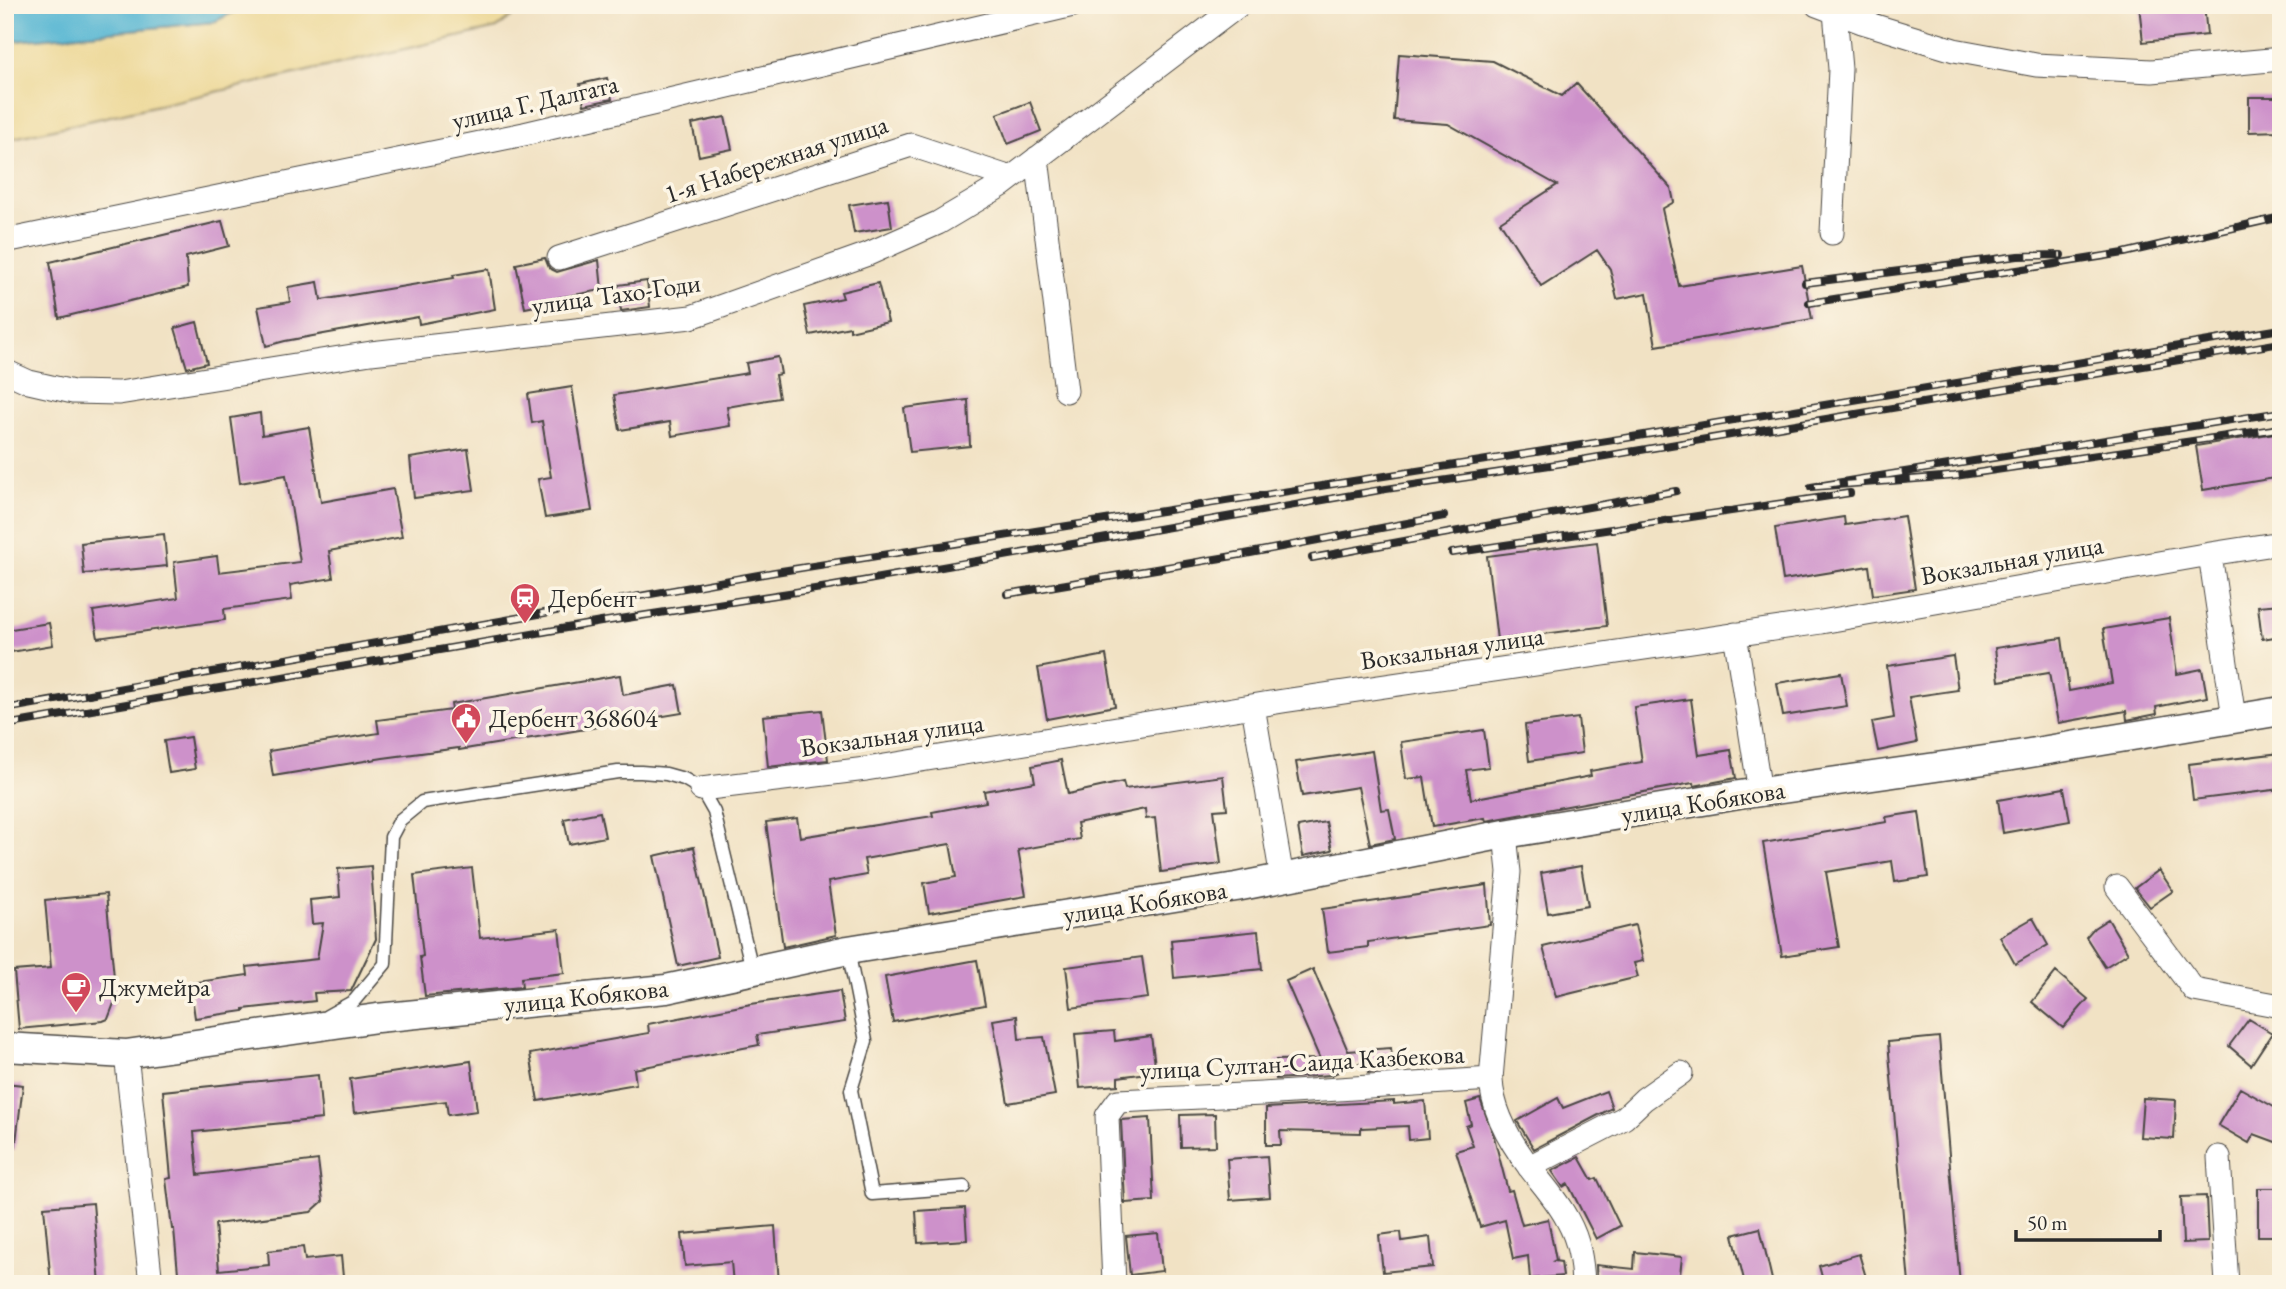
<svg xmlns="http://www.w3.org/2000/svg" width="2286" height="1289" font-family="'EB Garamond',serif">
  <style>
    .sand { fill: #eeda9e; stroke: #8c8264; stroke-width: 2 }
    .water { fill: #54b6d3; stroke: #40707f; stroke-width: 2 }
    .building { fill: #cd91ca }
    .lines { fill: none; stroke-linecap: round; stroke-linejoin: round }
    .service-casing { stroke: #494642; stroke-width: 15 }
    .minor-casing { stroke: #494642; stroke-width: 25 }
    .tertiary-casing { stroke: #494642; stroke-width: 31 }
    .service { stroke: #fff; stroke-width: 12 }
    .minor { stroke: #fff; stroke-width: 23 }
    .tertiary { stroke: #fff; stroke-width: 28 }
    .rail-casing { stroke: #2b2b2b; stroke-width: 8 }
    .rail { stroke: #fcf5e5; stroke-width: 5; stroke-dasharray: 16; stroke-linecap: butt }
    .labels { text-anchor: middle; stroke-width: 7; stroke-linejoin: round; paint-order: stroke }
    .street-label { font-size: 26px; fill: #2b2b2b; stroke: #fcf5e5 }
    .poi-label { font-size: 26px; fill: #2b2b2b; stroke: #fcf5e5; text-anchor: start }
  </style>
  <rect width="100%" height="100%" fill="#fcf5e5"/>
  <filter id="ink" filterUnits="userSpaceOnUse"><feTurbulence type="fractalNoise" baseFrequency=".0143" numOctaves="2"/><feDisplacementMap in="SourceGraphic" scale="14" xChannelSelector="R" yChannelSelector="G"/><feConvolveMatrix kernelMatrix="1 2 1 2 8 2 1 2 1" color-interpolation-filters="sRGB"/></filter>
  <filter id="wash" filterUnits="userSpaceOnUse"><feTurbulence type="fractalNoise" baseFrequency=".00686" numOctaves="4" result="noise"/><feDisplacementMap in="SourceGraphic" scale="28" xChannelSelector="R" yChannelSelector="G"/><feGaussianBlur stdDeviation="1.57" result="paint"/><feColorMatrix in="noise" values="0 0 0 0 0 0 0 0 0 0 0 0 0 0 0 0 0 1.4 0 .05"/><feComposite in="paint" operator="in"/></filter>
  <g filter="url(#wash)">
    <rect width="100%" height="100%" fill="#f1e2c4"/>
    <path class="sand" d="M247,5H526L497,28L5,140V42L214,22Z"/>
    <path class="water" d="M5,5H247L214,22L5,42Z"/>
    <g id="blocks">
      <path class="building" d="M2139,5H2204L2207,35L2143,42Z
        M1399,54L1493,61L1562,96L1576,83L1671,188L1674,202L1662,209L1679,286L1802,266L1812,319L1656,346L1647,293L1617,299L1610,269L1597,250L1541,286L1500,222L1557,185L1448,124L1394,120Z
        M607,78L612,99L584,105L580,84Z
        M2249,97H2281V131L2249,132Z
        M1030,102L1041,131L1008,144L997,114Z
        M725,117L732,149L699,156L692,124Z
        M888,199L892,227L854,233L849,205Z
        M222,221L229,246L186,257L188,287L59,318L50,262Z
        M545,258L549,268L557,272L599,260L602,290L556,298V302L525,308L516,264Z
        M489,269L495,309L419,324L418,317L285,341L266,346L258,307L290,302L288,287L318,282L321,300L454,278L453,275Z
        M647,281L650,307L621,311L618,285Z
        M878,283L888,322L850,331V327L810,335L804,306L843,298L841,292Z
        M197,322L207,363L187,368L175,328Z
        M778,357L781,374L775,375L779,398L727,407L730,426L672,436L670,422L620,430L614,395L748,373L746,363Z
        M572,387L592,511L545,518L538,479L551,477L542,421L532,423L528,394Z
        M968,400L970,446L910,452L904,408Z
        M260,413L262,435L309,427L321,502L393,489L402,537L329,551L333,578L290,585L292,600L224,609L225,620L98,638L93,611L178,598L174,562L217,556L219,572L300,562L286,475L240,483L231,418Z
        M2281,432V477L2203,490L2196,446Z
        M468,449L474,490L414,498L410,458Z
        M1904,516L1915,589L1873,595L1869,566L1783,580L1775,528L1844,517L1845,525Z
        M164,534L167,566L84,574L81,543Z
        M1597,542L1607,626L1497,640L1487,556Z
        M2281,604V636L2262,639L2258,606Z
        M2169,618L2177,674L2202,669L2207,697L2156,707L2157,714L2127,720L2126,711L2058,723L2049,673L1999,681L1995,648L2062,638L2069,691L2112,683L2103,629Z
        M49,623L53,645L5,653V630Z
        M1106,655L1115,706L1047,719L1038,668Z
        M1953,656L1958,690L1909,697L1917,743L1878,751L1872,722L1894,718L1887,666Z
        M1841,673L1847,706L1783,716L1777,683Z
        M620,675L623,695L677,685L682,713L459,750V748L383,758L273,776L269,751L379,733L377,720L452,710L451,704Z
        M1691,699L1699,755L1731,750L1736,778L1694,786L1693,783L1486,821L1485,818L1432,827L1424,777L1406,779L1401,742L1484,730L1489,767L1466,770L1471,799L1591,776L1590,771L1642,762L1634,707Z
        M822,710L828,760L768,767L763,716Z
        M1578,718L1582,753L1529,761L1525,725Z
        M190,737L195,769L169,773L164,741Z
        M1372,751L1381,810L1389,809L1395,839L1370,844L1358,787L1302,796L1296,762Z
        M2281,753V789L2193,800L2189,764Z
        M1061,760L1068,794L1123,782L1125,789L1223,776L1227,809L1214,810L1221,864L1161,872L1155,818L1146,819L1145,809L1077,823L1080,839L1018,850L1026,896L929,913L924,883L956,877L950,844L864,859L867,875L828,882L836,935L783,947L766,822L797,818L800,837L933,816L932,812L986,802L984,791L1035,782L1032,766Z
        M2064,788L2070,821L2003,833L1998,800Z
        M600,812L605,837L569,844L564,819Z
        M1919,812L1928,877L1895,882L1892,861L1826,872L1839,947L1782,956L1763,843L1887,822L1886,817Z
        M1326,822L1332,850L1303,856L1298,827Z
        M694,847L718,957L678,966L654,856Z
        M371,866L376,939L351,991L314,993L315,1001L244,1009V1011L195,1018L190,983L248,975L247,967L317,959L323,923L312,924L310,900L340,897L338,869Z
        M1581,866L1588,906L1548,913L1541,873Z
        M472,868L480,938L559,929L564,973L521,978L522,987L425,996L420,957L423,956L414,875Z
        M2159,870L2173,891L2150,907L2135,888Z
        M1487,885L1490,925L1368,942V947L1328,952L1322,909Z
        M106,894L116,998L108,1019L103,1021L19,1029L14,971L51,968L45,900Z
        M2033,918L2048,945L2015,964L2000,937Z
        M2108,919L2128,953L2105,967L2086,937L2094,928Z
        M1635,925L1643,961L1634,963L1638,977L1556,997L1543,947Z
        M1258,931L1262,969L1174,978L1171,940Z
        M1142,957L1148,998L1071,1008L1066,967Z
        M977,960L985,1005L893,1022L885,977Z
        M1313,969L1348,1051L1391,1048L1393,1071L1368,1073L1367,1060L1331,1075L1276,1079V1060L1320,1059L1286,981Z
        M2056,972L2088,999L2063,1028L2032,1002Z
        M840,991L845,1022L757,1035L759,1045L634,1069L636,1084L538,1101L530,1054L649,1033L648,1024L751,1004Z
        M1017,1016L1019,1039L1044,1037L1055,1095L1008,1103L993,1020Z
        M2249,1019L2272,1033L2251,1065L2229,1046Z
        M1114,1031L1115,1041L1151,1036L1156,1072L1118,1077V1085L1080,1088L1075,1034Z
        M1939,1037L1960,1284H1909L1888,1042Z
        M471,1061L477,1111L448,1115L446,1101L354,1113L350,1079Z
        M318,1075L322,1119L194,1132L198,1175L318,1160L323,1201L311,1212L215,1224L219,1270L269,1265L268,1251L303,1247L305,1260L341,1256L343,1277L280,1284H179L174,1229H172L166,1179L171,1178L163,1091Z
        M5,1083L23,1085L15,1150L5,1149Z
        M2240,1088L2281,1111V1144L2254,1134L2249,1143L2218,1125Z
        M1606,1091L1612,1108L1534,1149L1517,1121L1558,1098L1563,1108Z
        M2143,1098L2176,1100L2174,1139L2140,1137Z
        M1480,1099L1494,1137L1508,1191L1512,1190L1522,1225L1548,1219L1556,1260L1554,1261L1561,1262L1563,1276L1530,1279L1528,1256L1513,1259L1505,1220L1480,1227L1456,1151L1473,1146L1466,1126L1471,1124L1466,1103Z
        M1394,1101V1104L1425,1101L1428,1138L1409,1140L1408,1126L1361,1128V1133L1280,1131L1281,1145H1266V1108Z
        M1215,1114L1216,1146L1181,1147L1180,1115Z
        M1150,1118L1154,1201L1125,1203L1121,1120Z
        M1267,1156L1270,1197L1230,1200L1227,1159Z
        M1579,1157L1592,1180L1597,1178L1620,1226L1596,1239L1568,1184L1563,1187L1552,1171Z
        M2258,1188H2281V1236H2258Z
        M2206,1196L2208,1242L2183,1243L2181,1197Z
        M93,1203L100,1284H51L44,1207Z
        M965,1208L967,1240L918,1243L916,1211Z
        M775,1226L779,1284H733L731,1262L685,1266L682,1234Z
        M1760,1228L1773,1284H1745L1733,1235Z
        M1401,1232L1402,1241L1430,1237L1433,1267L1383,1272L1379,1235Z
        M1158,1233L1162,1271L1130,1275L1126,1236Z
        M1635,1252L1682,1257L1679,1284H1597L1596,1265L1634,1269Z
        M1859,1254L1868,1284H1824L1819,1266Z"/>
    </g>
  </g>
  <g filter="url(#ink)">
    <use href="#blocks" fill-opacity="0" stroke="#494642" stroke-width="2"/>
    <g class="lines">
      <g class="service-casing">
        <path id="service" d="M848,950L866,1041L851,1090L872,1194L964,1187
          M327,1016L354,1001L385,964L391,837L400,820L422,802L618,772H641L666,774L684,779L701,789L714,812L752,969"/>
      </g>
      <g class="minor-casing">
        <path id="minor" d="M1817,5L1862,22L1954,50L2036,65L2152,71L2281,59
          M1037,158L1066,391
          M1832,233L1840,69L1835,12
          M5,241L524,134L1073,5
          M559,258L911,145L1011,178
          M5,371L29,382L73,392L119,393L371,353L691,317L868,254L938,223L1002,185L1239,5
          M2210,554L2281,543
          M1735,634L1760,792
          M1253,706L1282,878
          M701,789L866,769L1283,701L1821,622L2210,554L2234,718
          M1505,834L1509,872L1491,1079C1492,1110 1511,1143 1530,1168C1543,1185 1558,1201 1568,1221C1579,1241 1582,1261 1583,1284
          M2117,887L2194,990L2281,1006
          M126,1054L151,1284
          M2219,1157L2227,1284
          M1529,1167L1624,1118L1644,1099L1681,1073
          M1114,1284L1107,1116L1118,1101L1262,1094L1491,1079"/>
      </g>
      <g class="tertiary-casing">
        <path id="tertiary" d="M5,1047L126,1054L377,1018L666,989L848,950L1236,887L1505,834L1739,795L2006,757L2281,711"/>
      </g>
      <use href="#service" class="service"/>
      <use href="#minor" class="minor"/>
      <use href="#tertiary" class="tertiary"/>
      <g class="rail-casing">
        <path id="rail" d="M1805,283L2018,256L2061,255
          M1809,303L2124,253L2281,217
          M2281,412L1811,487L1955,476L2281,428
          M1452,553L1850,493
          M1312,558L1676,491
          M1007,594L1245,554L1444,516
          M5,709L775,572L1626,438L2281,329
          M5,725L601,622L828,587L1386,489L1557,464L2281,343"/>
      </g>
      <use href="#rail" class="rail"/>
    </g>
  </g>
  <defs>
    <g id="station-pin" transform="scale(1.575)"><path d="M0 17L-7.5 6A9.5 9.5 0 1 1 7.5 6Z" fill="#d1495b" stroke="#fcf5e5"/><path d="M-3-6H3Q5-6 5-4V2Q5 4 3 4L4.5 6H3L1.5 4h-3L-3 6H-4.5L-3 4Q-5 4-5 2V-4Q-5-6-3-6ZM-3.5-4v3h7v-3ZM-3.5 1v1.5H-2V1ZM2 1v1.5H3.5V1Z" fill="#fff"/></g>
    <g id="civic-pin" transform="scale(1.575)"><path d="M0 17L-7.5 6A9.5 9.5 0 1 1 7.5 6Z" fill="#d1495b" stroke="#fcf5e5"/><path d="M-.6-6.5H3V-4.5H.6V-3L4-1V1h2V6H-6V1h2V-1L-.6-3ZM-1.2 2.5V6h2.4V2.5Z" fill="#fff"/></g>
    <g id="cafe-pin" transform="scale(1.575)"><path d="M0 17L-7.5 6A9.5 9.5 0 1 1 7.5 6Z" fill="#d1495b" stroke="#fcf5e5"/><path d="M-5.5-4.5H6V0H3Q3 3.5 0 3.5H-2.5Q-5.5 3.5-5.5 0ZM3-3.2v2h1.7v-2ZM-6 4.5H4V6H-6Z" fill="#fff"/></g>
  </defs>
  <g fill-rule="evenodd">
    <use href="#station-pin" x="525" y="598"/>
    <use href="#civic-pin" x="466" y="718"/>
    <use href="#cafe-pin" x="76" y="987"/>
  </g>
  <g class="labels">
    <g class="street-label">
      <text transform="translate(535 102) rotate(-13)" y="9">улица Г. Далгата</text>
      <text transform="translate(776 159) rotate(-18)" y="9">1-я Набережная улица</text>
      <text transform="translate(616 294) rotate(-8)" y="9">улица Тахо-Годи</text>
      <text transform="translate(2012 560) rotate(-10)" y="9">Вокзальная улица</text>
      <text transform="translate(1452 648) rotate(-8)" y="9">Вокзальная улица</text>
      <text transform="translate(892 735) rotate(-8)" y="9">Вокзальная улица</text>
      <text transform="translate(1703 802) rotate(-9)" y="9">улица Кобякова</text>
      <text transform="translate(1145 902) rotate(-9)" y="9">улица Кобякова</text>
      <text transform="translate(586 996) rotate(-6)" y="9">улица Кобякова</text>
      <text transform="translate(1302 1062) rotate(-3)" y="9">улица Султан-Саида Казбекова</text>
    </g>
    <g class="poi-label">
      <text x="548" y="607">Дербент</text>
      <text x="489" y="727">Дербент 368604</text>
      <text x="99" y="996">Джумейра</text>
    </g>
  </g>
  <rect width="2286" height="1289" fill="none" stroke="#fcf5e5" stroke-width="28"/>
  <path d="M2016 1230v10h144v-10" fill="none" stroke="#2b2b2b" stroke-width="3.5"/>
  <text x="2027" y="1230" font-size="21" fill="#2b2b2b" stroke="#fcf5e5" stroke-width="5" paint-order="stroke">50 m</text>
</svg>
